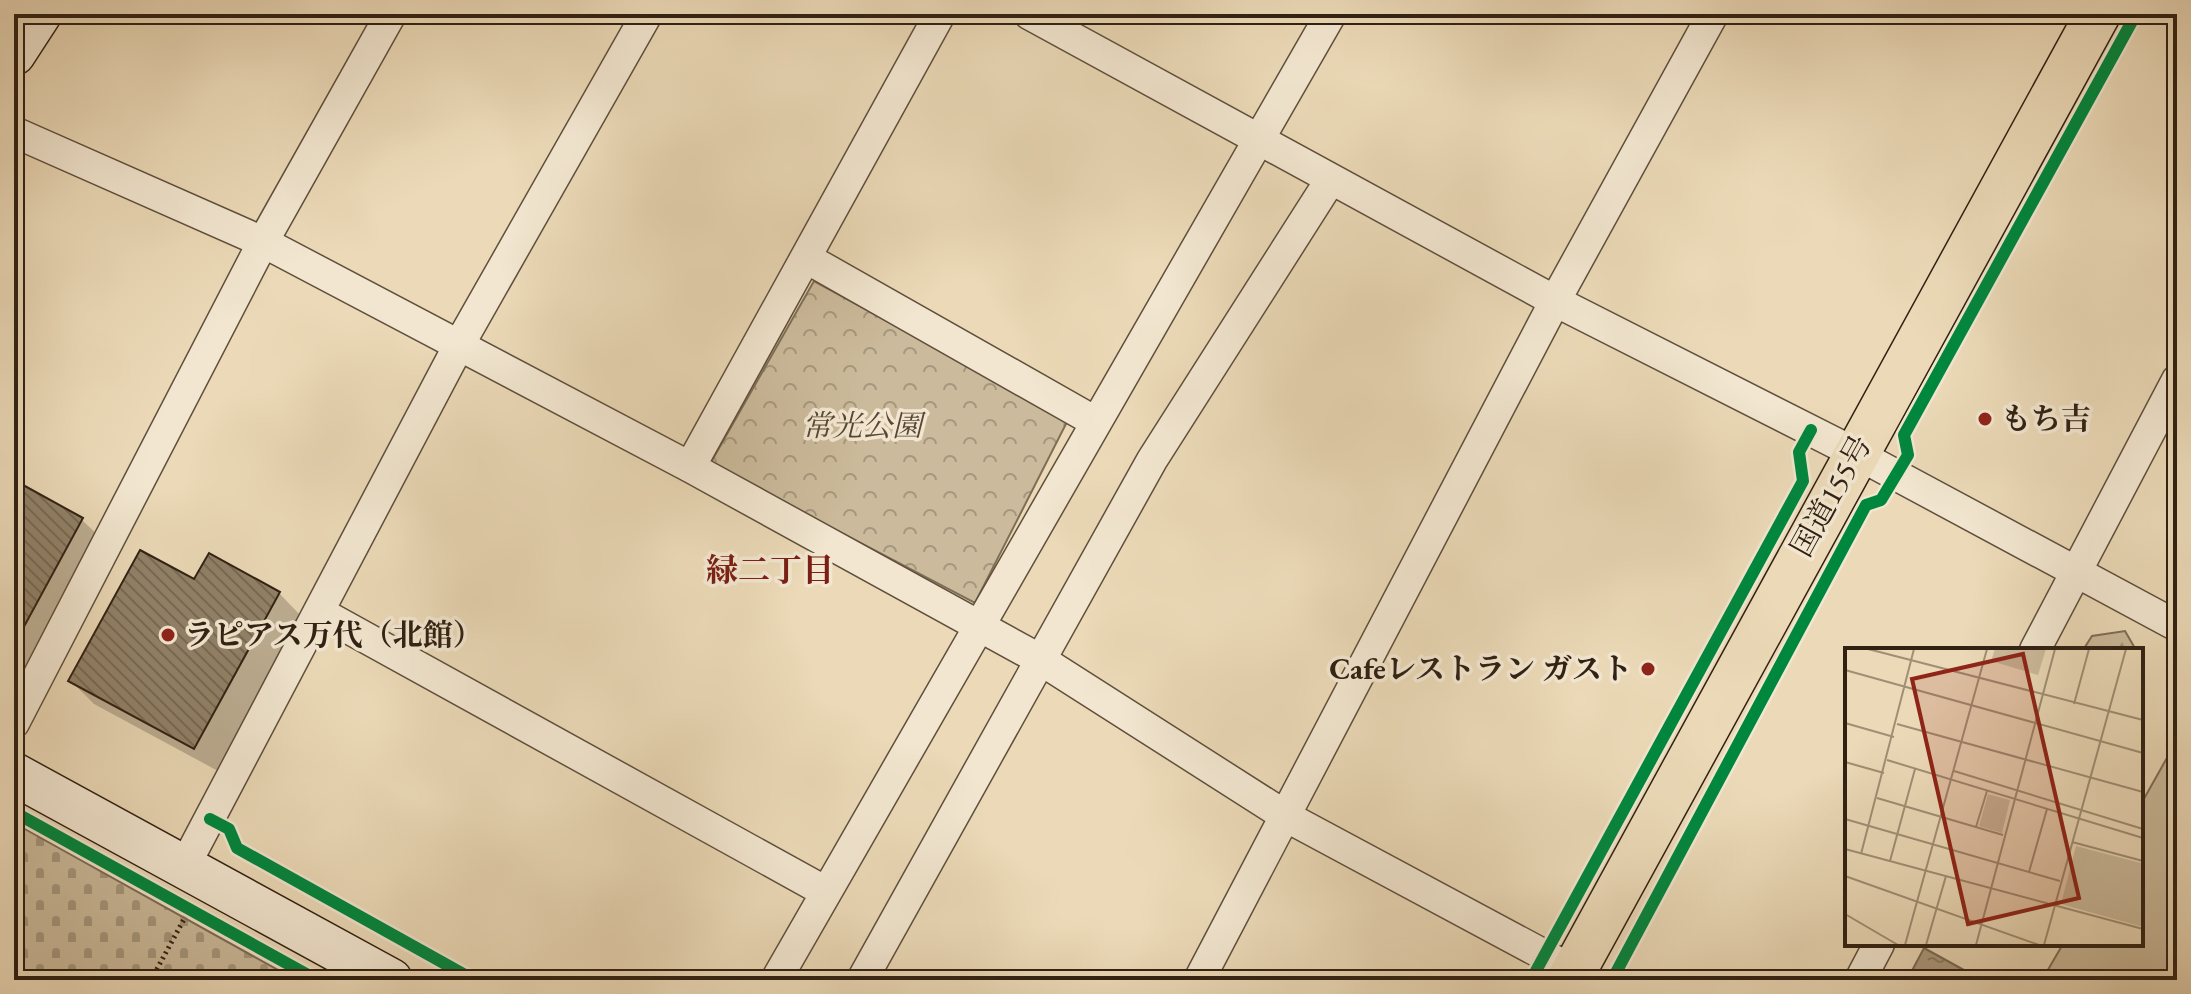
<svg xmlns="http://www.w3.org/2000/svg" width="2191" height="994" font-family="'EB Garamond','Noto Serif JP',serif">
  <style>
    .grass { fill: #cbba9b; stroke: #7e6e57; stroke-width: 2 }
    .forest { fill: url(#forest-firs); stroke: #7e6e57; stroke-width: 2 }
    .cemetery { fill: url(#cemetery-stones); stroke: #7e6e57; stroke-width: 2 }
    .park { fill: url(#park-crowns); stroke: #7e6e57; stroke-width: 2 }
    .water { fill: url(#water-ripples); stroke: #7a6a54; stroke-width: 2 }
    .shadow { fill: #0003 }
    .building { fill: url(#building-back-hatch); stroke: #302113; stroke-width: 2 }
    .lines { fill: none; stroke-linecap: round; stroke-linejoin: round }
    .street-casing { stroke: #5f4f3c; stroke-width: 33 }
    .secondary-casing { stroke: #302113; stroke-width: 45 }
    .highway-casing { stroke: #302113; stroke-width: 47 }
    .path { stroke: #302113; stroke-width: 5; stroke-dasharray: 2 4; stroke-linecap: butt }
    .street { stroke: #f2e6d0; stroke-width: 30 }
    .secondary { stroke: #f2e6d0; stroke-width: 42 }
    .highway { stroke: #ebd9b7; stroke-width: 44 }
    .cycleway-casing { stroke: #f2e6d0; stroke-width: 17 }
    .cycleway { stroke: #00873e; stroke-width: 12 }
    .poi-dot { fill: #8f2418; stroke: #f2e6d0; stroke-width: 3 }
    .labels { text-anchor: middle; stroke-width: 7; stroke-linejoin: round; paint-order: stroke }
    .poi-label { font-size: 30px; font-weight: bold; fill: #302113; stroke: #f2e6d0; text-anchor: start }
    .park-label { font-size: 30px; font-style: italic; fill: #574735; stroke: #f2e6d0 }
    .street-label { font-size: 30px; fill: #302113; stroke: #f2e6d0 }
    .neighbourhood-label { font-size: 32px; font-weight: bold; fill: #7a1f14; stroke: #f2e6d0 }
    .inset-road { fill: none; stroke: #a08f75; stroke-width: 2 }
    .view { fill: #8f2418; fill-opacity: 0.15; stroke: #8f2418; stroke-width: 4 }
    .inset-edge { fill: none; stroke: #302113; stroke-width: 4 }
  </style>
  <defs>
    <pattern id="forest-firs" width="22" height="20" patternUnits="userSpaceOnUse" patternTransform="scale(2)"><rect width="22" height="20" fill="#cbba9b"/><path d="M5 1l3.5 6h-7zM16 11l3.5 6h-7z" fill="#a5977d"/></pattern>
    <pattern id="cemetery-stones" width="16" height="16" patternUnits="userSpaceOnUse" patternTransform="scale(2)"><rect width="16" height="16" fill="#cbba9b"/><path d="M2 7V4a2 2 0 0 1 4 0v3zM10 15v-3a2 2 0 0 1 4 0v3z" fill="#a5977d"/></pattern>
    <pattern id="park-crowns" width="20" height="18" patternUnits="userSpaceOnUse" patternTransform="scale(2)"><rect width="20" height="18" fill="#cbba9b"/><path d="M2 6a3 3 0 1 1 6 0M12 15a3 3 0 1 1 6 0" fill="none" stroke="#a5977d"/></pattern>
    <pattern id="water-ripples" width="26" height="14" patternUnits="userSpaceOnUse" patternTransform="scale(2)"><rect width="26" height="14" fill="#ab9a7f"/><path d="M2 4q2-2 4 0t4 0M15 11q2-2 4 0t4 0" fill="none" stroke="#8c7d67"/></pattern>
    <pattern id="building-back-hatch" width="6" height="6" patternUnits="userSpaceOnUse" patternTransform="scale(2)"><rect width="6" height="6" fill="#918168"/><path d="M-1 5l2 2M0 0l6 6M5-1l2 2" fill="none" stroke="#776954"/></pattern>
  </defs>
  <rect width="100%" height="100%" fill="#ebd9b7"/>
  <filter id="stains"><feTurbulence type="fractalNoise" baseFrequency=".0025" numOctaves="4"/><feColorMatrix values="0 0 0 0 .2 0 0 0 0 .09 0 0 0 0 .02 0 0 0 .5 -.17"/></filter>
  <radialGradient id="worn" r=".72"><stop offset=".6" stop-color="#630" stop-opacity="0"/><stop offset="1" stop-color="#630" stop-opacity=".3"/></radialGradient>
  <path class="grass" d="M2177,740V980H2042L2063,944H2141V804Z"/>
  <path class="forest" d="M2125,631L2136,650H2083L2092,636Z"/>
  <path class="cemetery" d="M14,823L296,980H14Z"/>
  <path class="park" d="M814,281L1068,420L975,603L710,464Z"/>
  <path class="water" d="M1924,948L1982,980H1907Z"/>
  <path class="shadow" d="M14,482L82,520L106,543L29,683L14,674Z
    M195,582L279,593L302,617L218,771L94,704L71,681Z"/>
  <path class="building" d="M14,480L83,518L14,645Z
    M140,550L194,579L209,553L280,592L194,749L68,681Z"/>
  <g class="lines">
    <g class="street-casing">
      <path id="street" d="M1029,14L1555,301L1855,453L2177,626
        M14,132L263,242L690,467L1041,660L1287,817L1589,979
        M808,259L1094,421
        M690,467L940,14
        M321,613L826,892
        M2035,650L2177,380
        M14,723L263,242L391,14
        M184,867L459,345L647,14
        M776,980L1331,14
        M862,980L1152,460L1331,179
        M1199,980L1555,301L1713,14
        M1860,980L1879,944"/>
    </g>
    <g class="secondary-casing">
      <path id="secondary" d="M14,54L40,14
        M14,774L391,980"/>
    </g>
    <g class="highway-casing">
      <path id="highway" d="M1569,980L2098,14"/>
    </g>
    <path class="path" d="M151,980L189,910"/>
    <use href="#street" class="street"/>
    <use href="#secondary" class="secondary"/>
    <use href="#highway" class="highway"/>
    <g class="cycleway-casing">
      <path id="cycleway" d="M14,812L317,980
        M210,819L229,829L237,848L474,980
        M1531,980L1803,481L1799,452L1811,430
        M1612,980L1866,505L1881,500L1908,455L1904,435L2136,14"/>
    </g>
    <use href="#cycleway" class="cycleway"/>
  </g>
  <g class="poi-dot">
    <circle cx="1985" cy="419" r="8"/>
    <circle cx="168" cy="635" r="8"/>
    <circle cx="1648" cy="669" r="8"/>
  </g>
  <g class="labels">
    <g class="poi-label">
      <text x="2001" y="429">もち吉</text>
      <text x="184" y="645">ラピアス万代（北館）</text>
      <text x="1632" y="679" text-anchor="end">Cafeレストラン ガスト</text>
    </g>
    <g class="park-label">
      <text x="862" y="436">常光公園</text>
    </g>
    <g class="street-label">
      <text transform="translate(1831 496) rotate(-61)" y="10">国道155号</text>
    </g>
    <g class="neighbourhood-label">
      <text x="770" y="581">緑二丁目</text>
    </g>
  </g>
  <g transform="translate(1845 648)">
    <rect width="298" height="298" fill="#ebd9b7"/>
    <path d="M150,1H201L193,27L146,13Z" fill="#cbba9b"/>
    <path d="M231,198L296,215L298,208V279L216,256Z" fill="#cbba9b"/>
    <path d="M143,146L165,152L157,185L134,178Z" fill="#cbba9b"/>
    <path class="inset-road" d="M23,1L298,72M0,22L298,105M229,56L244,1M0,75L49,89M52,76L298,144M42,112L298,190M0,114L39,125M109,123L298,181M32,150L158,187M0,171L215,233M131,179L142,143M227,194L298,213M0,201L298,281M16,206L69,1M45,213L70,121M184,224L202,161M0,228L194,297M0,266L53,297M60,297L142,1M81,297L101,228M131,297L210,1M199,297L281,1"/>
    <path class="view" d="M178,6L234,250L123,276L67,31Z"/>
    <rect width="298" height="298" class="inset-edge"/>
  </g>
  <rect width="2191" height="994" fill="none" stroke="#ebd9b7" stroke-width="48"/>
  <rect x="16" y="16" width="2159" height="962" fill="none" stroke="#302113" stroke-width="4"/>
  <rect x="24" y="24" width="2143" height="946" fill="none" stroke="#302113" stroke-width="2"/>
  <rect width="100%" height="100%" filter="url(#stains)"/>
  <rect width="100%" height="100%" fill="url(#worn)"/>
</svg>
